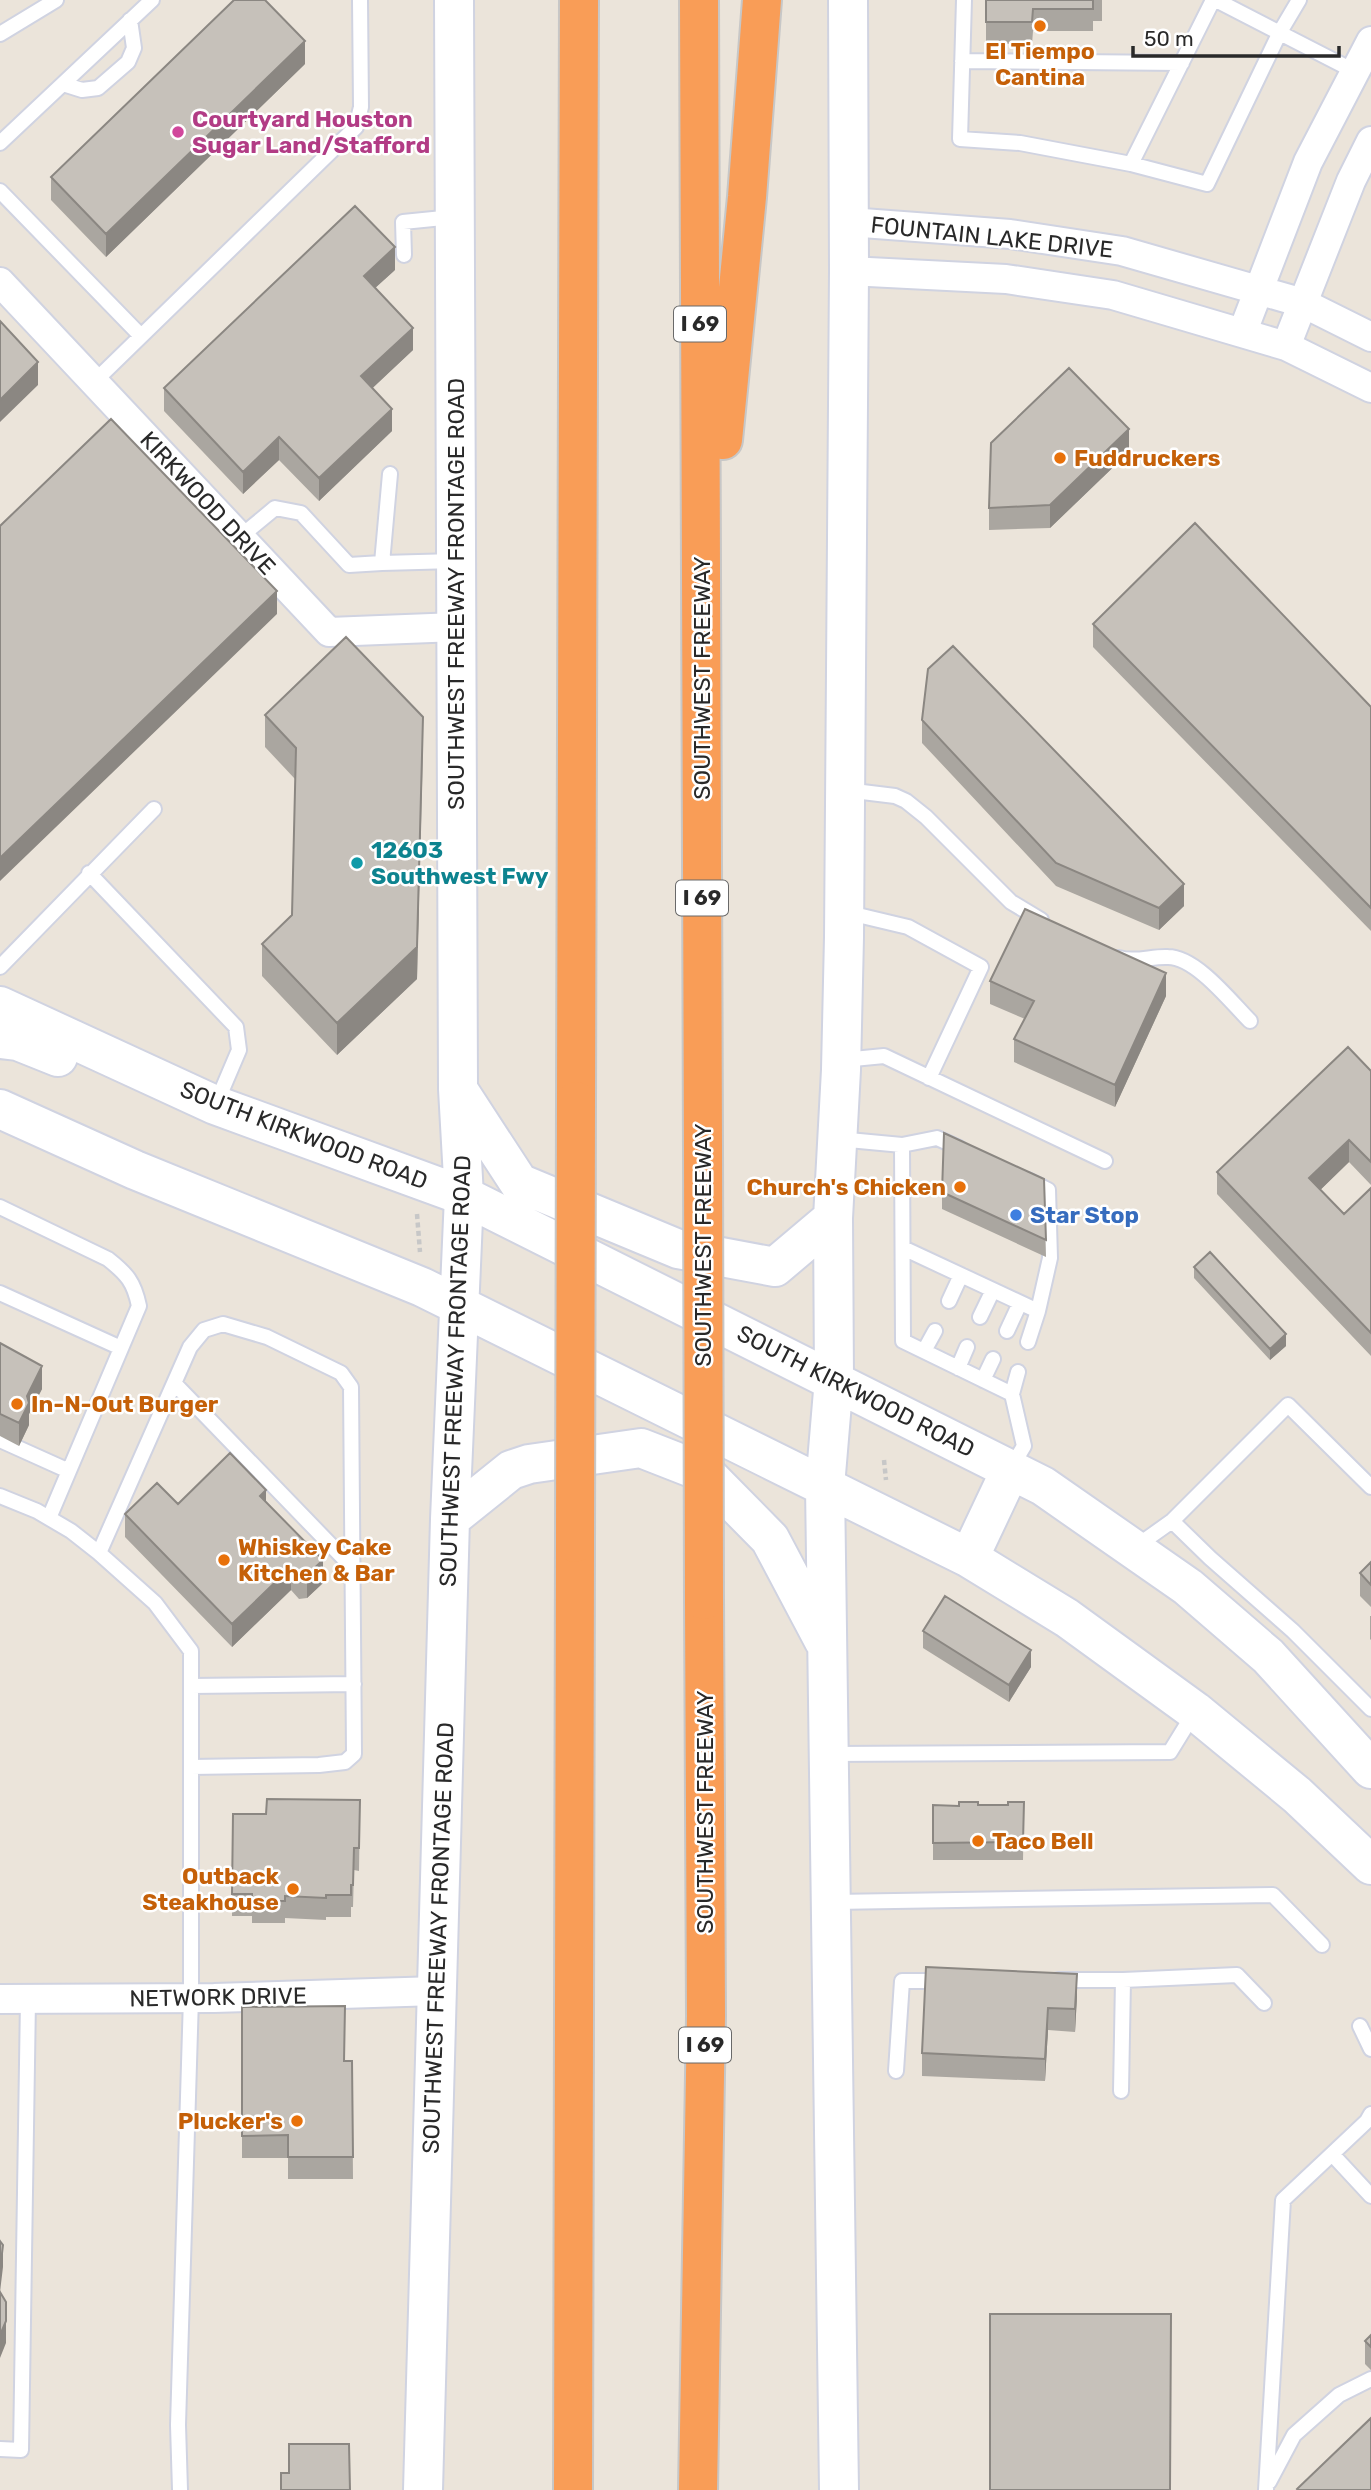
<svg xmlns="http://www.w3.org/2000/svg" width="1371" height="2490" font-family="Rubik,sans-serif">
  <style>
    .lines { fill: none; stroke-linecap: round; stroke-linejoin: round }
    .lane-casing { stroke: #d0d3e1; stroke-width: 18 }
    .street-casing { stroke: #d0d3e1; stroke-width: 32 }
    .secondary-casing { stroke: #d0d3e1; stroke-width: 42 }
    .highway-casing { stroke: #c7c7c7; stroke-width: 42 }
    .path { stroke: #c7c7c7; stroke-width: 4.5; stroke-dasharray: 5 3.5; stroke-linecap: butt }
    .lane { stroke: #fff; stroke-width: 14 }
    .street { stroke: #fff; stroke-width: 28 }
    .secondary { stroke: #fff; stroke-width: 38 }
    .highway { stroke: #f99d57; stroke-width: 38 }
    .highway-bridge-casing { stroke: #c7c7c7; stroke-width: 42; stroke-linecap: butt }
    .highway-bridge { stroke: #f99d57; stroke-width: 38 }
    .wall { fill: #aaa6a0 }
    .shaded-wall { fill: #8b8782 }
    .building { fill: #c6c1ba; stroke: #8b8782; stroke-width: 2 }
    .food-dot { fill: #e8710a; stroke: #fff; stroke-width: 2.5 }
    .hotel-dot { fill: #d1479c; stroke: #fff; stroke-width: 2.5 }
    .culture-dot { fill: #0f9aa8; stroke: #fff; stroke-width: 2.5 }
    .shop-dot { fill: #3f7fe0; stroke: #fff; stroke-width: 2.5 }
    .labels { text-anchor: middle; stroke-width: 5; stroke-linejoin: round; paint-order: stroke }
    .shield { fill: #fff; stroke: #696969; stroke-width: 2 }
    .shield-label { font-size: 21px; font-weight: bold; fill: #292929 }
    .food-label { font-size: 23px; font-weight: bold; fill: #c56008; stroke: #fff; text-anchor: start }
    .hotel-label { font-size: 23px; font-weight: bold; fill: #b23c85; stroke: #fff; text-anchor: start }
    .street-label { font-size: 23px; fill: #292929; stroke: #fff }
    .culture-label { font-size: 23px; font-weight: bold; fill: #0d838f; stroke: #fff; text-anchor: start }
    .shop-label { font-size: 23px; font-weight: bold; fill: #366cbe; stroke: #fff; text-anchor: start }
  </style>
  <rect width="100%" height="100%" fill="#ebe4da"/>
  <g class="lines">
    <g class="lane-casing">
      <path id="lane" d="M964,0L960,139L1020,143L1131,164L1207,184L1280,32L1299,0
        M1216,0L1354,71
        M0,34L56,0
        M962,61L1182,63
        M63,84L82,90L98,88L128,62L134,48L130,20
        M0,143L152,0
        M1131,164L1213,0
        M0,191L141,336
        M404,255L403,222L453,217
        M94,382L356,127L361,107L360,0
        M390,474L382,563L455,561
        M240,537L275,508L301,513L349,565L382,563
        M846,790L895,796L906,801L926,817L1011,902L1041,920
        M89,873L236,1027L239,1050L216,1104
        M845,912L908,927L981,967L929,1078
        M1119,958C1135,963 1152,956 1168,957C1196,957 1231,1002 1250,1021
        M0,967L154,809
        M843,1060L884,1056L1105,1161
        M838,1139L902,1145L903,1341L1012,1394L1024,1446L1011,1468
        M902,1145L937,1138L959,1148
        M1028,1180L1048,1190L1050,1258L1038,1311
        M0,1207L108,1259C127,1274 134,1282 139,1306L49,1518
        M903,1248L1038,1311L1028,1342
        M0,1293L121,1348
        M949,1301L961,1275
        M980,1317L993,1290
        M1007,1331L1020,1303
        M924,1351L935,1331
        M958,1368L967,1347
        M983,1380L993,1359
        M174,1383L353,1568
        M1012,1394L1018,1372
        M0,1440L69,1471
        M0,1496L37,1511L71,1531L99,1553L155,1603L191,1651V1998L178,2425L180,2490
        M1172,1521L1210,1558L1293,1631L1371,1709
        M1134,1548L1172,1521L1288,1405L1371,1487
        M99,1553L190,1347L204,1330L223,1324L267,1337L341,1373L351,1387L354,1754L345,1762L319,1765L191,1767
        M191,1686L354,1684
        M830,1754L1170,1752L1194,1713
        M833,1902L1273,1895L1322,1945
        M1058,1980H1123
        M1360,2026L1371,2049
        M896,2071L902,1981H943
        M1121,2091L1123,1980L1237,1975L1264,2003
        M1332,2154L1367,2121L1371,2114
        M0,2449L21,2450L28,1999
        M1269,2482L1294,2435L1339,2395L1371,2379
        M1266,2490L1283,2200L1332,2154L1371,2196"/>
    </g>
    <g class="street-casing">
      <path id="street" d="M849,222L1010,234L1122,251L1303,303L1371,337
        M849,271L1006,279L1113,295L1286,346L1371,388
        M0,282L329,632L457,627
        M1243,331L1308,162L1371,41
        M1286,346L1351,181L1371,141
        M0,1999L214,1998L437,1991"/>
    </g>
    <g class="secondary-casing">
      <path id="secondary" d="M0,1006L215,1105L464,1196L1043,1486L1188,1587L1268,1656L1371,1769
        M0,1039L18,1041L58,1057
        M459,1091L519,1183L678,1249L775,1267L833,1218
        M0,1109L135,1170L422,1287L969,1558L1067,1618L1195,1711L1297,1795L1371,1865
        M450,1519L511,1470L529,1464L641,1448L705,1473L770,1539L824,1641
        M969,1558L1011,1469
        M423,2490L450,1519L464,1196L458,1089L454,0
        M839,2490L825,1486L834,1379L833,1218L841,1070L844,937L849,271L848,0"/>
    </g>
    <g class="highway-casing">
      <path id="highway" d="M699,0L703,1148
        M723,440L747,197L762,0
        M576,1101L579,0
        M573,2490L575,1543
        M698,2490L706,2016L704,1600"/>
    </g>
    <path class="path" d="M417,1214L420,1252
      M884,1460L886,1480"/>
    <use href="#lane" class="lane"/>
    <use href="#street" class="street"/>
    <use href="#secondary" class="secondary"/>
    <use href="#highway" class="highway"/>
    <g class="highway-bridge-casing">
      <path id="highway-bridge" d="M703,1148L704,1600
        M575,1543L576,1101"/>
    </g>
    <use href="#highway-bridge" class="highway-bridge"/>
  </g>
  <path class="wall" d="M986,0H1102V21H1093V31H1033L1032,44H986Z
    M305,64L106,257L51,200V177Z
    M395,270L375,288L413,350L372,388L392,431L319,501L279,460L243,494L164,411V388Z
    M1129,452L1050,528L989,530V508Z
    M1093,624L1371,707V931L1093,647Z
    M265,715L423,749L417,979L337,1055L262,976V944L292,915L295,779L265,747Z
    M922,720L1184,906L1159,930L1056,886L922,743Z
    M990,981L1166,996L1115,1107L1014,1062V1039L1025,1019L990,1004Z
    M1371,1071V1185L1349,1162L1320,1190L1344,1214L1371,1188V1356L1217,1194V1172Z
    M1044,1179L1046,1257L942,1209V1192Z
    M1194,1267L1286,1346L1270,1360L1194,1278Z
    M0,1343L42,1389L29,1414V1425L19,1446L0,1436Z
    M266,1502L323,1583L307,1598L299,1599L291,1590L232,1647L125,1537V1514L178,1504Z
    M1371,1562V1607L1360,1596V1573Z
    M1370,1616H1371V1640L1370,1639Z
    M923,1631L1031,1667L1009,1702L923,1648Z
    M360,1800L359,1871L354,1870L353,1907H351V1917H326V1920L285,1918V1923H252V1916H232L233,1814H266Z
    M1024,1802L1023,1860H933V1805H1008Z
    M1077,1996L1075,2032L1048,2030L1045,2081L922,2076V2053Z
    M242,2007L344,2061H352L353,2179H288V2158H242Z
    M1371,2335V2370L1365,2364V2341Z"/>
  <path class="shaded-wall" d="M305,41V64L106,257V234Z
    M395,247V270L364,298V276Z
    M413,328V350L361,399V376Z
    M38,362V385L0,422V400Z
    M392,409V431L319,501V478Z
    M1129,429V452L1050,528V505Z
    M279,437V460L243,494V472Z
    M277,591V614L0,881V858Z
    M423,717L417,979L337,1055V1023Z
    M1184,884V906L1159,930V908Z
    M1166,973V996L1115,1107V1085Z
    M1349,1140V1162L1309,1201V1178Z
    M1286,1334V1346L1270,1360V1349Z
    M42,1366V1389L29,1414V1425L19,1446V1423L27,1396Z
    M266,1490V1512L260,1496Z
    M323,1560V1583L307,1598V1575Z
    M291,1567V1590L232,1647V1624Z
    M1031,1650V1667L1009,1702V1685Z
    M1077,1974V1996L1075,2032V2009Z
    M1048,2008V2030L1045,2081V2059Z
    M3,2245V2267L0,2292V2270Z
    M6,2321V2343L0,2358V2335Z"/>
  <path class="building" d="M234,0H265L305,41L106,234L51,177Z
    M986,0H1093V9H1033L1032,22H986Z
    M355,206L395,247L364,276L413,328L361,376L392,409L319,478L279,437L243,472L164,388Z
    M0,321L38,362L0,400Z
    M1069,368L1129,429L1050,505L989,508L991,443Z
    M111,419L277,591L0,858V526Z
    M1195,523L1371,707V908L1093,624Z
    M346,637L423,717L417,947L337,1023L262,944L292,915L296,748L265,715Z
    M953,646L1184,884L1159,908L1056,863L922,720L928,669Z
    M1025,909L1166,973L1115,1085L1014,1039L1034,1001L990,981Z
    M1348,1047L1371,1071V1162L1349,1140L1309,1178L1344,1214L1371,1188V1333L1217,1172Z
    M944,1133L1044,1179L1046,1240L942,1192Z
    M1210,1252L1286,1334L1270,1349L1194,1267Z
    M0,1343L42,1366L27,1396L29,1403L19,1423L0,1414Z
    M230,1453L266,1490L260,1496L323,1560L307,1575L299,1576L291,1567L232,1624L125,1514L157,1483L178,1504Z
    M1371,1562V1585L1360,1573Z
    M945,1596L1031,1650L1009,1685L923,1631Z
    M267,1799L360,1800L359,1848H354L353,1885H351V1895H326V1898L285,1896V1901H252V1894H232L233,1814H266Z
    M959,1802H978V1805H1008V1802H1024L1023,1842L933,1843V1805L959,1806Z
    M926,1967L1077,1974L1075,2009L1048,2008L1045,2059L922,2053Z
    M345,2006L344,2061H352L353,2157H288V2135L242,2136V2007Z
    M0,2241L3,2245L0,2270Z
    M0,2292L6,2302V2321L0,2335Z
    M990,2314H1171L1170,2490H990Z
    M1371,2335V2347L1365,2341Z
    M1371,2418V2490H1298L1297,2489Z
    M289,2444H349L350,2490H281V2473H289Z"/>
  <g class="food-dot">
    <circle cx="1040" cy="26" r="7"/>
    <circle cx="1060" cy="458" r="7"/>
    <circle cx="960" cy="1187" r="7"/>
    <circle cx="17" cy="1404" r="7"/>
    <circle cx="224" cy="1560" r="7"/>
    <circle cx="978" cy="1841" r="7"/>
    <circle cx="293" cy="1889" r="7"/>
    <circle cx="297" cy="2121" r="7"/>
  </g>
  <circle class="hotel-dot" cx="178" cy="132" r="7"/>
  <circle class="culture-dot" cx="357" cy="863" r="7"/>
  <circle class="shop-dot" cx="1016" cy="1215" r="7"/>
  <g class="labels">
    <g class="shield">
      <rect x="674" y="306.5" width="52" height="35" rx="5"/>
      <rect x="676" y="880.5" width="52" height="35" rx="5"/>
      <rect x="679" y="2027.5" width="52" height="35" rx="5"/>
    </g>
    <g class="shield-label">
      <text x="700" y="331">I 69</text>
      <text x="702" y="905">I 69</text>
      <text x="705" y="2052">I 69</text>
    </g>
    <g class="food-label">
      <text x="1040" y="59" text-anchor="middle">El Tiempo<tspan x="1040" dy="26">Cantina</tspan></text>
      <text x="1074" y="466">Fuddruckers</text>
      <text x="946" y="1195" text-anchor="end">Church's Chicken</text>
      <text x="31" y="1412">In-N-Out Burger</text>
      <text x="238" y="1555">Whiskey Cake<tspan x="238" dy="26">Kitchen &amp; Bar</tspan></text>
      <text x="992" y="1849">Taco Bell</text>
      <text x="279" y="1884" text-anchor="end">Outback<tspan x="279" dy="26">Steakhouse</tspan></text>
      <text x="283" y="2129" text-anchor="end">Plucker's</text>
    </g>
    <g class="hotel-label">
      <text x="192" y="127">Courtyard Houston<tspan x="192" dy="26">Sugar Land/Stafford</tspan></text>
    </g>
    <g class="street-label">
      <text transform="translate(992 237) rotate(6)" y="8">FOUNTAIN LAKE DRIVE</text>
      <text transform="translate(208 503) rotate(47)" y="8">KIRKWOOD DRIVE</text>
      <text transform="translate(456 594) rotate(-90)" y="8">SOUTHWEST FREEWAY FRONTAGE ROAD</text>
      <text transform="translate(702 678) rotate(-90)" y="8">SOUTHWEST FREEWAY</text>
      <text transform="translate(304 1135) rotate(21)" y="8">SOUTH KIRKWOOD ROAD</text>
      <text transform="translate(703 1245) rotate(-90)" y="8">SOUTHWEST FREEWAY</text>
      <text transform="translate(455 1371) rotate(-88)" y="8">SOUTHWEST FREEWAY FRONTAGE ROAD</text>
      <text transform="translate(856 1391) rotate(27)" y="8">SOUTH KIRKWOOD ROAD</text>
      <text transform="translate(705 1812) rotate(-90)" y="8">SOUTHWEST FREEWAY</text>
      <text transform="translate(438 1938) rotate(-88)" y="8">SOUTHWEST FREEWAY FRONTAGE ROAD</text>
      <text transform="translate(218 1997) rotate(-1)" y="8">NETWORK DRIVE</text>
    </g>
    <g class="culture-label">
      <text x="371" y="858">12603<tspan x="371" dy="26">Southwest Fwy</tspan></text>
    </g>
    <g class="shop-label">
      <text x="1030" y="1223">Star Stop</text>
    </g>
  </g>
  <path d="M1133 46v10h206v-10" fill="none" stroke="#292929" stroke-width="3.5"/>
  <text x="1144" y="46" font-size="21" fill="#292929" stroke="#ffffff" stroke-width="5" paint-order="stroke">50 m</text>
</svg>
